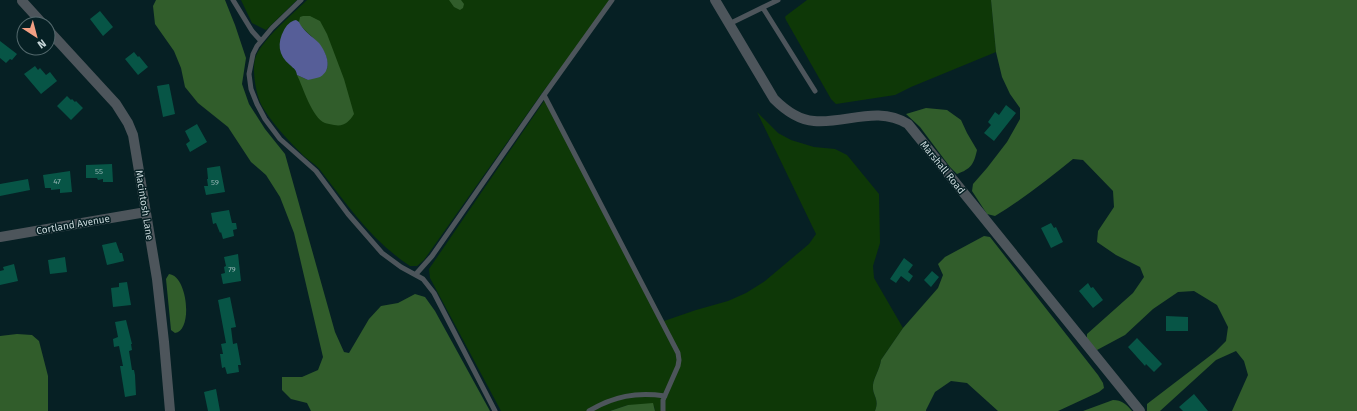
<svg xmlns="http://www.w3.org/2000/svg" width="1357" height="411" font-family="'Fira Sans',sans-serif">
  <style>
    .green { fill: #0e3807 }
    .forest { fill: #315d2b }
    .water { fill: #565e98 }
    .building { fill: #075546 }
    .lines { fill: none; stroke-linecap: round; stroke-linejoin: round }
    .lane { stroke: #4d555b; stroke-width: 5 }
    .street { stroke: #4d555b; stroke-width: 10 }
    .labels { text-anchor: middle; stroke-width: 3; stroke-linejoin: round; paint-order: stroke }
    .number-label { font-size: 8px; fill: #96b5b4 }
    .street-label { font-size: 10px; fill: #c6d5d8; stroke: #062024 }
  </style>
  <rect width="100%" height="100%" fill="#062024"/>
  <path class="green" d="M241,0H297L266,30L252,23Z
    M307,0H612L542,93L424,260L417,266H410C372,241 348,206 321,171C316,164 307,160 301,153C288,140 271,122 262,106C256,95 252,71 255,59C260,41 293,14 307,0Z
    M807,0H991L996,52L911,87L895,95L836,104L831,99L786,20L785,17L787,15Z
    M546,98L664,321L696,310L728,301L746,293L765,281L809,244L816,234L757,112L778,133L791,140L814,147L835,149L847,155L879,194L880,243L873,266L874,278L903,328L881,360C880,369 874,377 873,385C872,396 880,398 875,411H655L654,406L628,405L610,411H501L430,278L429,269Z"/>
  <path class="forest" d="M156,0H225L235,25L246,58L242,84L249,104L265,129L285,154L335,332L344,352L349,353L369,319L381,306L398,303L415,294L425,297L435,311L490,411H311L307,403L291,399L282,390V377H302L318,370L323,357L294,233L280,197L266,175L251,162L228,127L198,103L185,87L181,68L174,51L155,24L153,6Z
    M449,0H461L464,4L463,8L460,10L454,7Z
    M991,0H1357V411H1232L1248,375L1244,361L1236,351L1216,360L1160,411H1147V404L1215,352L1226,341L1228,327L1217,305L1194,291L1178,292L1153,309L1125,335L1097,350L1087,340V334L1133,293L1144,277L1140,267L1116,255L1097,242L1098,231L1114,207L1113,191L1083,160L1073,159C1048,179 1023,199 995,216L987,214L972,191L973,184L987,168L1007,142L1020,119V108L1010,94L1002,77L996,52Z
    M303,16H310L320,21L327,34L344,79L354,114C349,122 344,127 334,125C331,124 327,124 325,123C312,118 303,87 297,75L308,80L327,69C331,50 311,37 300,25L299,22L300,17Z
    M926,108L947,110L961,120L967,133L977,150C974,164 971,169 957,174L950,167L920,127L906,114Z
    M984,236L990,237L1098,375L1103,383L1104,388L1099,392L1058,411H998L967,383L951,381L935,392L926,410V411H875C880,398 872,396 873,385C874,377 880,369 881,360L903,328L938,288L943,275L938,264L945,257Z
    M169,274C188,276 193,331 175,333L171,330L166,279Z
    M17,334L32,335L39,341L48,376V411H0V336Z
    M1113,400C1122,400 1126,404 1132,411H1083Z
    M653,403L655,411H610L628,405Z"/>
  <path class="water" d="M296,20L299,22C303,31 312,36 319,43C326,52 334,69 320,77C317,78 312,79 308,80L297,75C296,69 294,69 290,65C278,55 277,43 284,30C286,26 290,21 296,20Z"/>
  <path class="building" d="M100,11L113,27L103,36L90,19Z
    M0,41L17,54L12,60L10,59L6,63L0,58Z
    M134,52L138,57L139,56L148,67L138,75L125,59Z
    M35,66L38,70L40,68L46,75L50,72L57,81L41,94L24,74Z
    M169,84L175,114L163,117L157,86Z
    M67,96L71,100L72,99L75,102L76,101L83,108L71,120L57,106Z
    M1006,105L1016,113L994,141L984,133L991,125L988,122L995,112L999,115Z
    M197,124L207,142L190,152L186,144L190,141L185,131Z
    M112,164L113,182H103V179L98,180L97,178H86V165Z
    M220,166L225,192L206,195L204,186H208L207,179H208L207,168Z
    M70,171L72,192L60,193V189L51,190V188H45L43,175Z
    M28,179L30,190L0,196V184Z
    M229,210L232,223H236L237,229L233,230L234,236L223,239L221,232L220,233L216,223L213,224L211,213Z
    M1051,223L1054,228L1056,227L1063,242L1051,248L1041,228Z
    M116,242L120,253H122L124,261L107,265L102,245Z
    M238,254L241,281L223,284L221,274L225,273L224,267L226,266L224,257Z
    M65,257L67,272L50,274L48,260Z
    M904,258L913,265L908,272L913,276L909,282L901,276L896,283L890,279Z
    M14,264L18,281L0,285V271L4,270L3,267Z
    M932,271L939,277L931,287L924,280Z
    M127,282L131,305L113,307L111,288L119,287V283Z
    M1088,283L1091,288L1093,287L1103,300L1093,308L1079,291Z
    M230,297L236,327L231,328L233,344L237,343L241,365H238L239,372L227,374L225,367L222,368L220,354H223L221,344L226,343L218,300Z
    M1166,316L1188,317V331H1166Z
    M126,320L132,344H131L132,350L129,351L132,370H134L135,375L136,395L125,397L120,366H123L119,346L114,347L113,339L118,337L115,322Z
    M1137,338L1162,364L1154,372L1146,364L1145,366L1128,347Z
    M216,389L220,411H208L204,392Z
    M1194,394L1208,411H1183L1179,407Z"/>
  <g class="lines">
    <path class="lane" d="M233,0L252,31L261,41
      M301,0L272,28L257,46L253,54L249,74L251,89L257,104L265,119L280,139L316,171L348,214L382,253L401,267L423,279L434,293L495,411
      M763,8L815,91
      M729,24L778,0
      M544,95L678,353L679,360L678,366L663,400V411
      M416,274L432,256L544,95L612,0
      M589,411C614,396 636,392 665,396"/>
    <path class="street" d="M715,0L774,99C784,109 798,120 814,121C846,124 877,105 908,124L1140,411
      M22,1L43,24
      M48,30L116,104L128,123L133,135L157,279L164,342L170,411
      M0,237L146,212"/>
  </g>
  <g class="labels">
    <g class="number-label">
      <text x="99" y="174">55</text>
      <text x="57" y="184">47</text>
      <text x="215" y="185">59</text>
      <text x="232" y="272">79</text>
    </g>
    <g class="street-label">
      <text transform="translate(943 167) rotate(51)" y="4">Marshall Road</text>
      <text transform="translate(145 205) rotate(81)" y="4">Macintosh Lane</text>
      <text transform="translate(73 224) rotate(-10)" y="4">Cortland Avenue</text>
    </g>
  </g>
  <g transform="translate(36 36) rotate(144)"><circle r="19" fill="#062024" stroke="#53686c"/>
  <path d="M0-3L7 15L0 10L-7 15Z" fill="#f39f83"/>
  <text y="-6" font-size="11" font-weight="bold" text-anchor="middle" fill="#c6d5d8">N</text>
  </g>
</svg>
